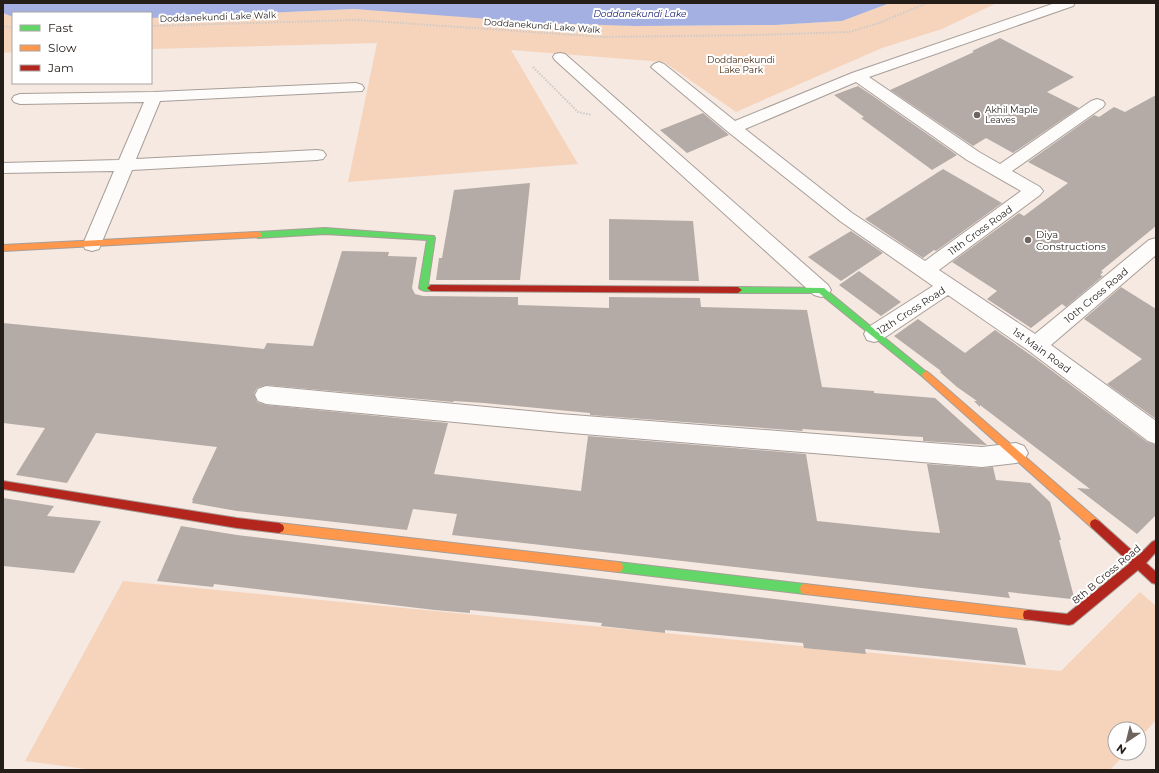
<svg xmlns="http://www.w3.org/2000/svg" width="1159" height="773" font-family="Montserrat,sans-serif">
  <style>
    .green { fill: #f6d4bc }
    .water { fill: #a4b0e1 }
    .building { fill: #b4aba6 }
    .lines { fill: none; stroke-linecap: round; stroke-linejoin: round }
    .street-casing { stroke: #a79e98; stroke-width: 2 }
    .fast-casing { stroke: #a79e98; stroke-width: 2 }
    .slow-casing { stroke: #a79e98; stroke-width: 2 }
    .jam-casing { stroke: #a79e98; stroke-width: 2 }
    .path { stroke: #cecac8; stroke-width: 2; stroke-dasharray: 1.5 1.5; stroke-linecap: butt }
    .street { fill: #fefcfb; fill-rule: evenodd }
    .fast { fill: #63d668; fill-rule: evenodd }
    .slow { fill: #ff974d; fill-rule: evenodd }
    .jam { fill: #b3261e; fill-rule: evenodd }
    .poi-dot { fill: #6d645f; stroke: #fff; stroke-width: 1.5 }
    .labels { text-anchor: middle; stroke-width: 4; stroke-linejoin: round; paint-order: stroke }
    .far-water-label { font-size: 9px; font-style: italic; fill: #182173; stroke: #fff }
    .far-street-label { font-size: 9px; fill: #241d18; stroke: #fff }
    .far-park-label { font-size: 9px; fill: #442711; stroke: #fff }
    .far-poi-label { font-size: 9px; fill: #241d18; stroke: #fff; text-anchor: start }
    .street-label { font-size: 10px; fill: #241d18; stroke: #fff }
    .poi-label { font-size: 10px; fill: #241d18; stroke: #fff; text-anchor: start }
  </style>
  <rect width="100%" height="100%" fill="#f5e9e2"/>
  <path class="green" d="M890,3H997L942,29L882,48L736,112L664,62L511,50L578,164L348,182L377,43L151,49V18L354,9L635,26L775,25L842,21Z
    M3,13L13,17V52L3,53Z
    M123,581L1061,671L1140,592L1156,606V720L1139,739V729H1115V753H1126L1110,770H94L25,761Z"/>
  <path class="water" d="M3,3H890L842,21L775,25L635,26L543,23L354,9L151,18V13H13V17L3,13Z"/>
  <path class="building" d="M1000,38L1074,77L1047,92L1079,108L1013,153L986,138L973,146L890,90L974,52L972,51Z
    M858,86L873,96L957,155L932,170L861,118L864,117L834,95Z
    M1156,95V226L1101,271L1103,272L1100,275L1103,276L1066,307L1062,304L1031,328L987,299L997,291L952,262L1019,213L1024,216L1068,183L1028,162L1094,115L1099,117L1114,107L1125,112Z
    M703,113L729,135L687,153L660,130Z
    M943,169L1002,203L936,251L934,250L923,258L865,219Z
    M530,183L520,280H436L439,258H442L454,190Z
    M609,219L693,221L699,281L609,280Z
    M851,231L883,253L841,281L808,257Z
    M342,251L389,252L388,256L417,257L412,288L415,294L423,296L518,297V305L609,308V297L700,298L701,307L807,310L822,387L874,391V393L935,398L987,445L923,441V437L905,436L802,429L803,431L590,415V413L484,403L454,401L453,402L266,385L257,388L254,394L257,402L266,405L448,423L434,474L581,491L588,436L806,454L817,521L913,531L940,533L927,464L982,468L993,467L996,480L1030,483L1050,502L1061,540H1059L1074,597L1071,599L1008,592L1010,598L452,535L457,514L413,509L407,530L237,511L192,503L193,500H192L217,447L96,433L67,483L16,475L45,428L3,423V323L264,349L267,343L313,346Z
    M859,271L901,302L881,316L839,285Z
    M1121,287L1156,309V419L1107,384L1142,359L1084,319Z
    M918,319L965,353L995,330L1035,358L1147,442L1156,445V515L1137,534L1077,488L1090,489L980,405V407L974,401H977L957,387L940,372L941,371L894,336Z
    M3,498L54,506L47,516L101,521L74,573L3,566Z
    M181,526L237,535L1017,628L1026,665L865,649L866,654L804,648L803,643L665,630V633L601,626L602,623L534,616L470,610V613L435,610L214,584L213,587L157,581Z"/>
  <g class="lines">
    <g class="street-casing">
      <path id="street" d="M1055,3H1075L1073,6L869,77L979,152L1000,164L1091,101L1097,99L1103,101L1105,104L1103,107L1012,171L1040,187L1043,191L1040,195L939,270L1035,334L1149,240L1156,238V255L1051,345L1156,421V444L1148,441L1029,351L948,295L881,340L874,342L867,340L864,334L867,328L933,286L840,221L727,131L651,67L654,64L659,62L664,64L735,121L852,73ZM856,82L967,160L1021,191L925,261L852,213L745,129Z
        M560,53L565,54L828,285L831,290L828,295L821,297L814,295L555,60L553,57L555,54Z
        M356,83L362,85L364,88L362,91L160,101L136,159L317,150L323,151L326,155L323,159L317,160L132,170L101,244L99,249L92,251L85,249L83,244L114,171L3,173V163L119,160L144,102L20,104L14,102L12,99L14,96L20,94L154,92Z
        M266,386L560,414L982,447L1016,443L1024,446L1028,453L1024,460L1016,463L982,467L560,432L266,404L258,401L255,395L258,389Z"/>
    </g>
    <g class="fast-casing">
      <path id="fast" d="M325,228L434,236L435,238L428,285L434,286L435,288C432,292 422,292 419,288L427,240L325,234L258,238L254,235L258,232Z
        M738,287L824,288L930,375L929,377H923L819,293H738L734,290Z
        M618,562L805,584L809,585L810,589L809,593L805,594L618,572L614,571L613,567L614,563Z"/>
    </g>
    <g class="slow-casing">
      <path id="slow" d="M258,232L261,233V237L3,251V245Z
        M926,371L929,373L1099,521L1100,524L1099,527L1095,529L1091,527L923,377L922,375L923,373Z
        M279,523L618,562L622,563L623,567L622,571L618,572L279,533L275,531L274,528L275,525Z
        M805,584L1028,610L1032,611L1033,615L1032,619L1028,620L805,594L801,593L800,589L801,585Z"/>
    </g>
    <g class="jam-casing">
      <path id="jam" d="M431,285L738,287L742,290L738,293L431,291L427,288Z
        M3,481L237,518L279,523L283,525L284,528L283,531L279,533L237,528L3,489Z
        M1095,519L1099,521L1138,556L1152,542L1156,540V552L1146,563L1156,572V584L1152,583L1138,570L1073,624L1069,625L1024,619L1023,615L1024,611L1028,610L1067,614L1130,563L1091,527L1090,524L1091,521Z"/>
    </g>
    <path class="path" d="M3,26L13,28
      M151,26L357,20L604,37L755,35L849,32L879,23L927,3
      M533,67L578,112L592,115"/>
    <use href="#street" class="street"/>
    <use href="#fast" class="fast"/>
    <use href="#slow" class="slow"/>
    <use href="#jam" class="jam"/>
  </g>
  <g class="poi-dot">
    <circle cx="977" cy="115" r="4"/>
    <circle cx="1028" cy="240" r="4"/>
  </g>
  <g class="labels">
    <g class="far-water-label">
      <text x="640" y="17">Doddanekundi Lake</text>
    </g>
    <g class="far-street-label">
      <text transform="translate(218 17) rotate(-2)" y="3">Doddanekundi Lake Walk</text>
      <text transform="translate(542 26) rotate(4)" y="3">Doddanekundi Lake Walk</text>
    </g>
    <g class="far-park-label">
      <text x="741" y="63">Doddanekundi<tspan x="741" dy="10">Lake Park</tspan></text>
    </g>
    <g class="far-poi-label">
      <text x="985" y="113">Akhil Maple<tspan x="985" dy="10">Leaves</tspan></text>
    </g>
    <g class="street-label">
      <text transform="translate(980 230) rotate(-36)" y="4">11th Cross Road</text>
      <text transform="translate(1096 295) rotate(-40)" y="4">10th Cross Road</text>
      <text transform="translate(911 310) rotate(-33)" y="4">12th Cross Road</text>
      <text transform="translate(1042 350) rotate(36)" y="4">1st Main Road</text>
      <text transform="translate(1106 574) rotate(-40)" y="4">8th B Cross Road</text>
    </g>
    <g class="poi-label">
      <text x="1036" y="238">Diya<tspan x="1036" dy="12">Constructions</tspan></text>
    </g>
  </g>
  <rect width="1159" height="773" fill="none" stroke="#241d18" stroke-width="8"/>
  <rect x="12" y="12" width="140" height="72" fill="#ffffff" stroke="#a7a5a3"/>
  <rect x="20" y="25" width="20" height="6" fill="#63d668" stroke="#a7a5a3"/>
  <text x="48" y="32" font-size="12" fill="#241d18">Fast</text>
  <rect x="20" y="45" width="20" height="6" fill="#ff974d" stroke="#a7a5a3"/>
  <text x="48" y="52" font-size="12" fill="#241d18">Slow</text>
  <rect x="20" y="65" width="20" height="6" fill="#b3261e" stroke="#a7a5a3"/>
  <text x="48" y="72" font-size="12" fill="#241d18">Jam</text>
  <g transform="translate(1127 741) rotate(215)"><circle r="19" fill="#ffffff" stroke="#a7a5a3"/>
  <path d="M0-3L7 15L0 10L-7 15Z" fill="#6d645f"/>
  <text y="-6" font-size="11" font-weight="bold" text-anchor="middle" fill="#241d18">N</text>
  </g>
</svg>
